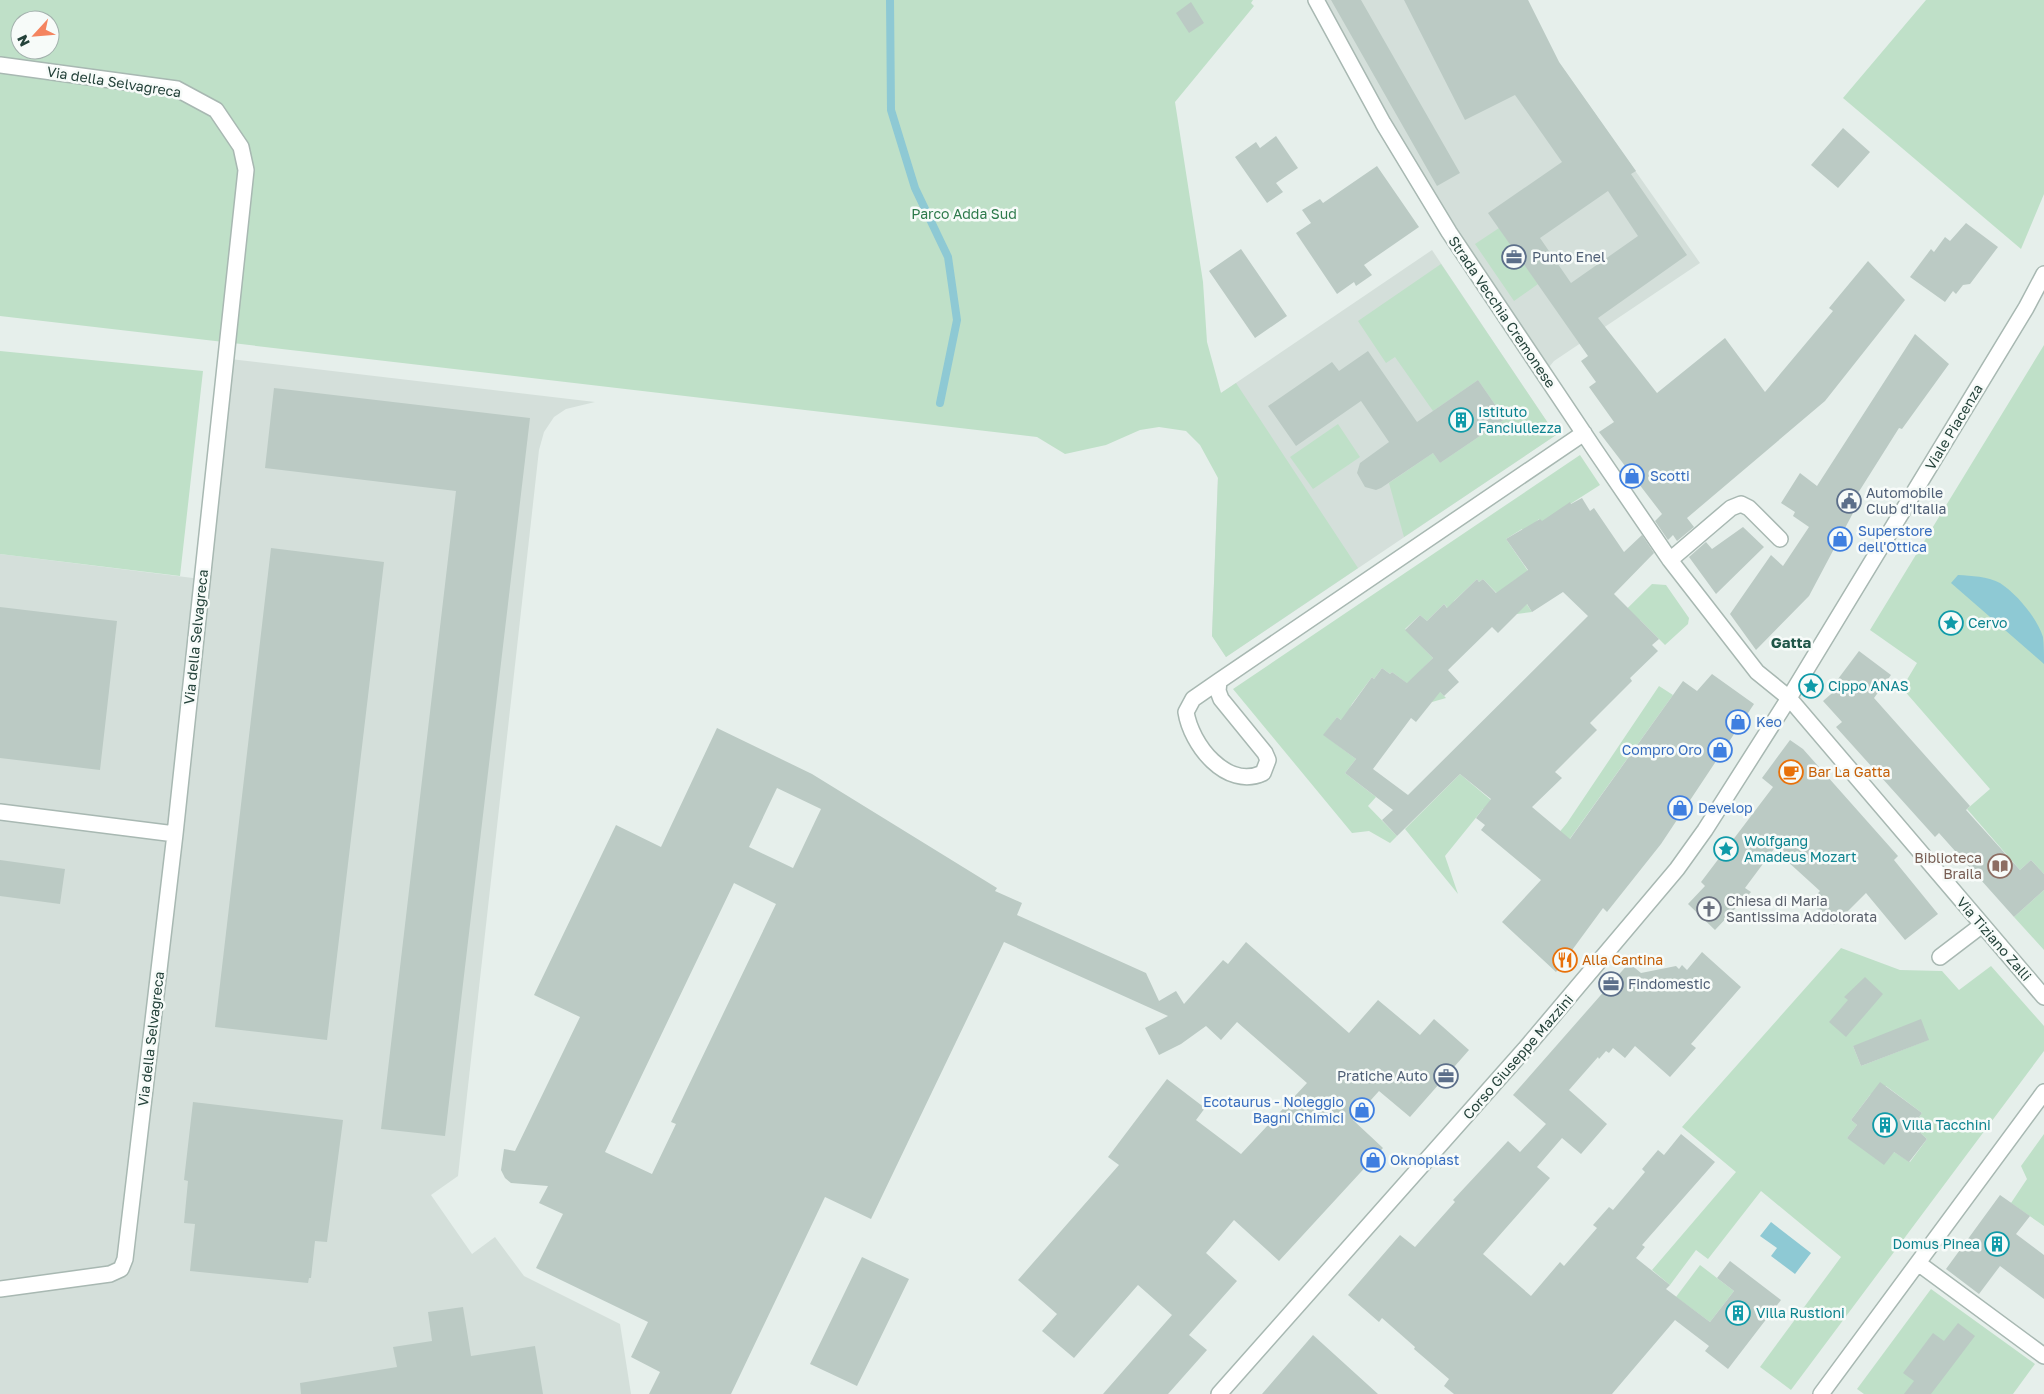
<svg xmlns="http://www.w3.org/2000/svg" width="2044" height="1394" font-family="'Golos Text',sans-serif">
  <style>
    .built { fill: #d4dfda }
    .green { fill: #bfe0c8; fill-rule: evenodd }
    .water { fill: #8ec9d4 }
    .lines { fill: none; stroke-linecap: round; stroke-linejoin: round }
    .stream { stroke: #8ec9d4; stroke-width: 8 }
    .building { fill: #bbcac4; fill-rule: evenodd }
    .minor-casing { stroke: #a8b8b2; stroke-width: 18 }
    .minor { stroke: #fff; stroke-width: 15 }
    .labels { text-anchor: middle; stroke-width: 5; stroke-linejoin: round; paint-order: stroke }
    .street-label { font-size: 14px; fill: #24423a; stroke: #f7fbf9 }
    .park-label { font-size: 14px; fill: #2d7a4b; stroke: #f7fbf9 }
    .service-label { font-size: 14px; fill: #4e5e75; stroke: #f7fbf9; text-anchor: start }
    .culture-label { font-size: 14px; fill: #0d838f; stroke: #f7fbf9; text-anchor: start }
    .shop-label { font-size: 14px; fill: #366cbe; stroke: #f7fbf9; text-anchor: start }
    .food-label { font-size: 14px; fill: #c56008; stroke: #f7fbf9; text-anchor: start }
    .education-label { font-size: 14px; fill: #785e54; stroke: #f7fbf9; text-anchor: end }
    .worship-label { font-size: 14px; fill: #5b616d; stroke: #f7fbf9; text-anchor: start }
    .neighbourhood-label { font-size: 15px; font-weight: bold; fill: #1f5548; stroke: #f7fbf9 }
  </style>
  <rect width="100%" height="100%" fill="#e6efeb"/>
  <path class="built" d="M1319,0H1528L1559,62L1700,263L1554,361L1545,372L1452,232Z
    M1432,250L1556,435L1226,657L1212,636L1221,393Z
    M230,359L595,402L566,409L554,417L544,432L539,450L458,1176L431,1195L472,1254L495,1237L524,1276L620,1324L631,1394H0V1291L116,1274Z
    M0,554L201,579L120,1267L0,1288Z"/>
  <path class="green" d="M0,0H1253L1251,3L1254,6L1175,102L1203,282L1207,342L1221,393L1236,383L1358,568L1226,657L1212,636L1218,478L1200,445L1186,431L1159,427L1140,430L1106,445L1065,454L1037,437L0,316ZM20,20H50V50H20Z
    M1926,0H2044V194L2021,249L1843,98Z
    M1499,228L1538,284L1514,301L1475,244Z
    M1441,264L1556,435L1404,537L1389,483L1433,453L1440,463L1505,419L1478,380L1433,411L1395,357L1386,363L1358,321Z
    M2044,345V874L2031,860L2020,870L1967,809L1990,789L1902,688L1917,663L1870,630Z
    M0,351L203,371L180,576L0,554Z
    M1338,424L1360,457L1313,489L1290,457Z
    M1580,455L1600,485L1542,522L1539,519L1525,534L1522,529L1506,539L1528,571L1512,582L1532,612L1517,614L1483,579L1479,582L1477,579L1454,601L1451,612L1444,604L1427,621L1420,615L1405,629L1433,658L1420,671L1446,698L1432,702L1392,672L1390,674L1382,668L1374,679L1372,677L1352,704L1350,708L1353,711L1344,722L1337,717L1324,735L1356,759L1345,773L1376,797L1368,806L1397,836L1390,843L1369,831L1352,833L1233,689Z
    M1652,584L1666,585L1689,618L1688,624L1665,645L1640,620L1495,739Z
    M1659,686L1673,695L1551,865L1483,809L1445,856L1458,894L1405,829L1460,774L1547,847L1567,823Z
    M2044,890V950L2014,917Z
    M1841,948L1900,970L1942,971L1959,990L1991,966L2044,1026V1051L1791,1390L1760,1367L1841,1257L1761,1191L1708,1259L1696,1250L1670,1285L1652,1270L1736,1172L1682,1127ZM1928,1040L1861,1066L1853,1046ZM1886,1086L1922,1113L1913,1126L1927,1139L1910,1162L1894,1152L1847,1138L1857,1125L1851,1120L1870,1095Z
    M2044,1134V1226L2011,1203L2027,1179L2021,1166Z
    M1700,1265L1734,1291L1710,1322L1676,1297Z
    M1931,1289L2035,1364L2013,1394H1864L1857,1389Z"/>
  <path class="water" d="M1958,575C1972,576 1987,576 2000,583C2017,594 2037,618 2043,637C2044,645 2044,656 2044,664L1951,583Z
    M1771,1222L1811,1253L1795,1274L1771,1256L1777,1248L1760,1236Z"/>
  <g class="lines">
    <path class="stream" d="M890,0L891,110L915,188L948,257L957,320L940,403"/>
  </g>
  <path class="building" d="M1331,0H1361L1460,173L1437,186Z
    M1404,0H1528L1559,62L1636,171L1631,174L1687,255L1598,318L1657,393L1725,338L1765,392L1833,311L1829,308L1868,261L1905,300L1825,401L1687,518L1694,527L1677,541L1673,535L1668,540L1655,521L1662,514L1599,432L1614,422L1589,387L1596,382L1581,361L1588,356L1488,213L1562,162L1515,95L1465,120ZM1608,191L1638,236L1571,283L1540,238Z
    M1191,2L1204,23L1189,33L1176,13Z
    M1843,128L1870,152L1838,188L1811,165Z
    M1276,136L1298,168L1276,183L1283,192L1267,203L1235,157L1256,142L1260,148Z
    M1377,166L1419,227L1364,265L1372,275L1356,286L1354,282L1337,294L1296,233L1311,223L1302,210L1320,199L1323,203Z
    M1966,223L1998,247L1970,284L1963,285L1956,294L1953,291L1945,302L1910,277L1931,249L1934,252L1945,237L1950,241Z
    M1241,249L1287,316L1255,338L1209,271Z
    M1915,334L1949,364L1902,429L1899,428L1848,509L1853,513L1809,596L1756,650L1730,614L1771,555L1783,566L1809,527L1793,516L1795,512L1781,503L1800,473L1817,486Z
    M1368,351L1417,422L1478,380L1505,419L1440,463L1433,453L1381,488L1376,490L1365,487L1357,473L1360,463L1389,442L1361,401L1296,446L1268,406L1332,362L1339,371Z
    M274,388L530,418L445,1136L381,1129L456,491L265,468Z
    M1582,498L1590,511L1594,508L1624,552L1642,535L1654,553L1614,594L1659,639L1652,645L1658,651L1630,678L1632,681L1590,723L1597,730L1555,772L1562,778L1532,807L1570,839L1683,681L1697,691L1712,674L1754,704L1661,844L1607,912L1603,908L1556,972L1502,922L1541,880L1481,830L1485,825L1476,818L1491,799L1460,774L1397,836L1382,820L1393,810L1345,773L1356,759L1323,735L1337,717L1341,720L1372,677L1374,679L1382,668L1390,674L1392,672L1407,683L1433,658L1405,630L1420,615L1427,621L1444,604L1447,608L1477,579L1479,582L1483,579L1496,593L1528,570L1506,539L1540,519L1542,521L1570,502L1571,504ZM1563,592L1588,616L1408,795L1373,769L1411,718L1416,722L1440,692L1444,696L1459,682L1448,670L1492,627L1498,633L1527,604L1532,612Z
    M1743,527L1764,547L1716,594L1689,557L1706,542L1712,549Z
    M271,548L384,562L327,1040L215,1027Z
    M0,607L117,621L100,770L0,758Z
    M1859,651L1891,675L1874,698L1970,806L1966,810L2020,870L2031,860L2044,874V890L2014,917L1939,833L1935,837L1836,727L1842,722L1823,701L1838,688L1835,683Z
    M717,728L812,774L997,888L995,891L1022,903L1017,915L1146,973L1159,1001L1176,991L1184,1004L1223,960L1228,964L1246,942L1349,1033L1378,1000L1420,1035L1434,1019L1469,1050L1410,1117L1379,1091L1353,1120L1383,1148L1279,1261L1234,1220L1206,1253L1237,1281L1189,1335L1207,1350L1168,1394H1103L1172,1315L1138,1285L1074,1358L1042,1331L1057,1314L1018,1280L1119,1165L1108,1157L1167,1079L1205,1108L1196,1120L1241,1154L1307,1083L1237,1022L1221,1040L1206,1026L1181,1044L1159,1055L1145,1028L1168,1016L1004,942L871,1219L825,1197L731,1394H649L660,1372L631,1357L648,1322L536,1268L563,1214L539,1203L548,1186L511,1183L505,1178L501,1170L504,1149L515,1151L580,1017L534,995L616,825L661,847ZM777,788L821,809L793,868L749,847ZM734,883L776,904L671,1122L676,1124L652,1174L605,1152Z
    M1790,740L1803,749L1898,856L1894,860L1938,914L1905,940L1866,893L1834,925L1810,902L1820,891L1774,849L1745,888L1751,892L1715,930L1688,904L1705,886L1701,882L1773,787L1762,778Z
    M0,860L65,869L60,904L0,896Z
    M1702,952L1741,987L1691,1044L1696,1048L1670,1077L1635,1046L1625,1058L1613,1048L1609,1053L1606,1051L1599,1059L1598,1057L1569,1090L1607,1124L1581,1154L1562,1138L1537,1167L1550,1178L1483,1254L1531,1296L1560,1262L1564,1266L1597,1228L1593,1225L1609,1207L1613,1210L1645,1172L1642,1169L1658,1150L1664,1155L1681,1134L1715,1162L1642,1245L1645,1247L1636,1258L1670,1285L1666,1289L1710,1322L1734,1291L1717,1278L1730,1261L1781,1300L1728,1369L1705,1351L1709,1346L1675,1320L1612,1394H1454L1444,1386L1449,1379L1414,1349L1415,1347L1382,1318L1379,1322L1348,1295L1400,1235L1415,1247L1455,1202L1453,1200L1508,1141L1520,1152L1546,1124L1513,1095L1629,963L1641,973L1676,966L1679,969L1682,965L1687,970Z
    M1865,977L1883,994L1846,1037L1829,1022L1848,1000L1844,997Z
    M1921,1019L1929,1040L1861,1066L1853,1046Z
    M1880,1082L1922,1113L1913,1126L1927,1139L1909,1162L1894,1152L1884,1165L1847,1138L1857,1125L1851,1120Z
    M193,1102L343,1120L327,1242L315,1241L311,1278H309L308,1283L190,1271L195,1224L184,1223L188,1181L184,1180Z
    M2000,1195L2030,1216L2016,1234L2044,1255V1299L2000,1266L1979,1294L1946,1269Z
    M862,1257L909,1279L857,1386L810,1364Z
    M463,1307L471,1356L535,1346L543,1394H301L300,1383L397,1367L393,1347L432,1341L428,1312Z
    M1958,1323L1975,1336L1947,1373L1931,1394H1904L1914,1381L1903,1373L1933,1333L1944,1341Z
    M1313,1335L1378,1394H1262Z"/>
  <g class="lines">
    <g class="minor-casing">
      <path id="minor" d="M1316,0L1383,123L1449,232L1595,450L1670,560L1757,672L1789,698L2044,997
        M0,65L177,89L216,110L241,147L246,170L175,834L125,1259L121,1269L110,1274L0,1289
        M1670,560L1731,508L1741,504L1749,508L1780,539
        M1219,681L1218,691L1221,699L1265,753L1268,760L1263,773C1226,790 1191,744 1186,712L1193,699L1219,681L1584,433
        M0,812L175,834
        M1940,957L1982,925
        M1918,1263L2044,1356
        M1219,1394L1525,1049L1677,869L1705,830L1789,698L2026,308L2044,274
        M1821,1394L2044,1092"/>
    </g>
    <use href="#minor" class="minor"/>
  </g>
  <defs>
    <g id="office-ring" transform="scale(1.25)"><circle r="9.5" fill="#f7fbf9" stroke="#5c6f8a" stroke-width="1.5"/><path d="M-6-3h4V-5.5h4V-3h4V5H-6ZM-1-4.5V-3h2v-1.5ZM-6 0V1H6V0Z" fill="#5c6f8a"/></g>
    <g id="building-ring" transform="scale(1.25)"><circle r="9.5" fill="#f7fbf9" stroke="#0f9aa8" stroke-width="1.5"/><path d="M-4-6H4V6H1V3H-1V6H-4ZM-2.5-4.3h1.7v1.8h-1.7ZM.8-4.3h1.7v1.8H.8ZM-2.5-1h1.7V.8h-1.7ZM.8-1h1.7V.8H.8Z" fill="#0f9aa8"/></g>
    <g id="shop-ring" transform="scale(1.25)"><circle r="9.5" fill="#f7fbf9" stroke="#3f7fe0" stroke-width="1.5"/><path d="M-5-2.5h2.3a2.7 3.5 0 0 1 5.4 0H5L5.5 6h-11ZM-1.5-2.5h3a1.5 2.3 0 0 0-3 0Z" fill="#3f7fe0"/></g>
    <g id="civic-ring" transform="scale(1.25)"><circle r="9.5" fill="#f7fbf9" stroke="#5c6f8a" stroke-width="1.5"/><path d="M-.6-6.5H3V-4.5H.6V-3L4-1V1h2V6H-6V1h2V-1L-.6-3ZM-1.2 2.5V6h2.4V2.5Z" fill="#5c6f8a"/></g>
    <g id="sight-ring" transform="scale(1.25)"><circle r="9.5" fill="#f7fbf9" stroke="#0f9aa8" stroke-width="1.5"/><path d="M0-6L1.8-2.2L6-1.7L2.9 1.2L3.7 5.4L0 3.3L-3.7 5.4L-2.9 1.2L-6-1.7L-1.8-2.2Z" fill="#0f9aa8"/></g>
    <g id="cafe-ring" transform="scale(1.25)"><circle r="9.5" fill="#f7fbf9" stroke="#e8710a" stroke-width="1.5"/><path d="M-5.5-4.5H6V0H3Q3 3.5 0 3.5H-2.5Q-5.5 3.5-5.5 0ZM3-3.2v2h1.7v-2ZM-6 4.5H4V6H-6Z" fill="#e8710a"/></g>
    <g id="library-ring" transform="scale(1.25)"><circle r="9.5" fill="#f7fbf9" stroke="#8d6e63" stroke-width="1.5"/><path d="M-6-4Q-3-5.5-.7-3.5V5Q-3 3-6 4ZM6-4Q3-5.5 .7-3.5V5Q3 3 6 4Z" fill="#8d6e63"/></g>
    <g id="church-ring" transform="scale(1.25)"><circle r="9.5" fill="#f7fbf9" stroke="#6b7280" stroke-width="1.5"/><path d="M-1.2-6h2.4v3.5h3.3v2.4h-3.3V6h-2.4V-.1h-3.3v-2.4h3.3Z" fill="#6b7280"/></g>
    <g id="restaurant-ring" transform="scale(1.25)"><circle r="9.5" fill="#f7fbf9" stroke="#e8710a" stroke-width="1.5"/><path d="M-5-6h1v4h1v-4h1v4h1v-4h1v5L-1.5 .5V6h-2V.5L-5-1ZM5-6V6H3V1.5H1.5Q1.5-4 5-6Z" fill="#e8710a"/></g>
  </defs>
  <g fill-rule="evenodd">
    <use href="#office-ring" x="1514" y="257"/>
    <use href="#building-ring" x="1461" y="420"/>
    <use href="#shop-ring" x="1632" y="476"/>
    <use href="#civic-ring" x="1849" y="501"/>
    <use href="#shop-ring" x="1840" y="539"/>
    <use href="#sight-ring" x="1951" y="623"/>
    <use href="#sight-ring" x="1811" y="686"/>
    <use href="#shop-ring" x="1738" y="722"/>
    <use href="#shop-ring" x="1720" y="750"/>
    <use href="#cafe-ring" x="1791" y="772"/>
    <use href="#shop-ring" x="1680" y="808"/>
    <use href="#sight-ring" x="1726" y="849"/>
    <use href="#library-ring" x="2000" y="866"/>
    <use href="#church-ring" x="1709" y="909"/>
    <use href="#restaurant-ring" x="1565" y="960"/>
    <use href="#office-ring" x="1611" y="984"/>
    <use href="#office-ring" x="1446" y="1076"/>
    <use href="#shop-ring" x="1362" y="1110"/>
    <use href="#building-ring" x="1885" y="1125"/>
    <use href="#shop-ring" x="1373" y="1160"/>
    <use href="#building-ring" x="1997" y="1244"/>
    <use href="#building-ring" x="1738" y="1313"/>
  </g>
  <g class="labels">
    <g class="street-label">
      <text transform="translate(114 82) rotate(9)" y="5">Via della Selvagreca</text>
      <text transform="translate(1502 312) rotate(56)" y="5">Strada Vecchia Cremonese</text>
      <text transform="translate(1954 427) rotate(-59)" y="5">Viale Piacenza</text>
      <text transform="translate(196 637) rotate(-84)" y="5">Via della Selvagreca</text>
      <text transform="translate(1994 939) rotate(49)" y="5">Via Tiziano Zalli</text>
      <text transform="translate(151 1039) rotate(-83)" y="5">Via della Selvagreca</text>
      <text transform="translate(1518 1057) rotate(-49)" y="5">Corso Giuseppe Mazzini</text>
    </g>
    <g class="park-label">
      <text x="964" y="219">Parco Adda Sud</text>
    </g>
    <g class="service-label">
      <text x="1532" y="262">Punto Enel</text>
      <text x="1866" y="498">Automobile<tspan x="1866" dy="16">Club d'Italia</tspan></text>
      <text x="1628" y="989">Findomestic</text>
      <text x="1428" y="1081" text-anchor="end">Pratiche Auto</text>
    </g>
    <g class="culture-label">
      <text x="1478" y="417">Istituto<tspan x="1478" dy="16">Fanciullezza</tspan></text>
      <text x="1968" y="628">Cervo</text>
      <text x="1828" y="691">Cippo ANAS</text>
      <text x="1744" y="846">Wolfgang<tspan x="1744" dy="16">Amadeus Mozart</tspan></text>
      <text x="1902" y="1130">Villa Tacchini</text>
      <text x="1980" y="1249" text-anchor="end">Domus Pinea</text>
      <text x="1756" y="1318">Villa Rustioni</text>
    </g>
    <g class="shop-label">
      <text x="1650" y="481">Scotti</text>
      <text x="1858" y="536">Superstore<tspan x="1858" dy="16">dell'Ottica</tspan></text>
      <text x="1756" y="727">Keo</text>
      <text x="1702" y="755" text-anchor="end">Compro Oro</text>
      <text x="1698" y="813">Develop</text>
      <text x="1344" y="1107" text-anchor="end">Ecotaurus - Noleggio<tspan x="1344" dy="16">Bagni Chimici</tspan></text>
      <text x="1390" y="1165">Oknoplast</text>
    </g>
    <g class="food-label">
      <text x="1808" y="777">Bar La Gatta</text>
      <text x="1582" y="965">Alla Cantina</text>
    </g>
    <g class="education-label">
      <text x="1982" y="863">Biblioteca<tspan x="1982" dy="16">Braila</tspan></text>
    </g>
    <g class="worship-label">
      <text x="1726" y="906">Chiesa di Maria<tspan x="1726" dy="16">Santissima Addolorata</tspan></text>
    </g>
    <g class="neighbourhood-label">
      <text x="1791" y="648">Gatta</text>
    </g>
  </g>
  <g transform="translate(35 35) rotate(244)"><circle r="24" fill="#f7fbf9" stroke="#a3b1ad"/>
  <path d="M0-4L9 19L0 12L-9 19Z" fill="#f4845f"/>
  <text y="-8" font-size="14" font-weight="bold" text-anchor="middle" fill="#24423a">N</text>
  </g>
</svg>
